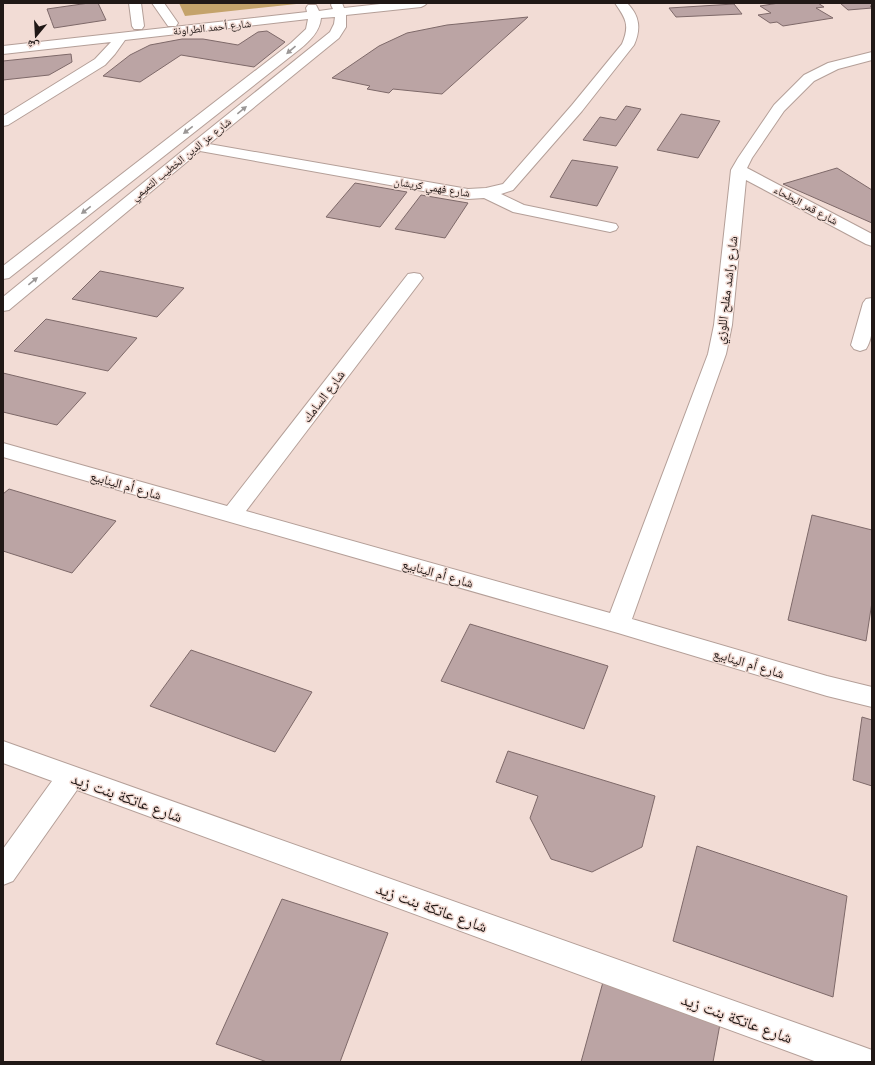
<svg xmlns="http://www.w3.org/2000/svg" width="875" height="1065" font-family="'PT Sans','Noto Naskh Arabic',sans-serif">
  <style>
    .forest { fill: #c4a36b }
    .building { fill: #bba4a4; stroke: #7e6969 }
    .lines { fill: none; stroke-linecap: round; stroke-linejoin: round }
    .minor-casing { stroke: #b49f98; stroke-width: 2 }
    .minor { fill: #fff; fill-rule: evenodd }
    .oneway { fill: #9b9796 }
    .labels { text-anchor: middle; stroke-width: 3; stroke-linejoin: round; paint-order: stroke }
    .far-street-label { font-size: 11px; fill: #201816; stroke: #f2dcd5 }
    .street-label { font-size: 13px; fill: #201816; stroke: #f2dcd5 }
    .near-street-label { font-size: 16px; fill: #201816; stroke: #f2dcd5 }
  </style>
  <rect width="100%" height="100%" fill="#f2dcd5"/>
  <path class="forest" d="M179,3H306L185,16Z"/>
  <path class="building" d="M89,3H98L106,20L54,28L47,9Z
    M779,3H818L824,7L816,8L833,18L783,26L777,22L770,23L758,15L771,13L760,6Z
    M840,3H872V6H870L872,8L848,10Z
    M734,4L742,14L676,17L669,8Z
    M528,17L442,94L393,89L389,93L367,89L370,86L332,78L379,46L407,33L447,25Z
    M267,31L285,42L254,67L181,55L140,82L103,76L130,55L150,45L182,39H203L238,45L258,32Z
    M71,54L72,62L49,75L3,80V61Z
    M626,106L641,109L616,146L583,140L600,117L616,120Z
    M681,114L720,121L698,158L657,150Z
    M572,160L618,167L597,206L550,197Z
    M837,168L872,190V223L783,184Z
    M355,183L407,192L380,227L326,217Z
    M421,195L468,203L445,238L395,229Z
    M100,271L184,288L157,317L72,299Z
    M46,319L137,338L108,371L14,351Z
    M3,373L86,393L57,425L3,412Z
    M9,489L116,521L72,573L3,551V494Z
    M812,515L872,530V602L866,641L788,620Z
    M470,624L608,666L584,729L441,681Z
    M191,650L312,692L275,752L150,706Z
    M862,717L872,720V786L853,780Z
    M508,751L655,796L642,847L592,872L551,859L530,818L538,796L496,782Z
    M697,846L847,896L833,997L673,941Z
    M282,899L388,933L340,1062H267L216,1044Z
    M603,982L720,1024L713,1062H581Z"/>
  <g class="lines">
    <g class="minor-casing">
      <path id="minor" d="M129,3H141L144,26L142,29H134L132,26Z
        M152,3H164L178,23L176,26H168Z
        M332,3H342L344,8L389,3H427L425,5L421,7L346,15V27L339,38L209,144L468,189L486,188L503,184L572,105L622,44C630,25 626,19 615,3H627C640,16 641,29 634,45L582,111L513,190L501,194L524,205L616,224L618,227L616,230L610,232L513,212L484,198L468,199L200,151L9,310L3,311V297L192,143L330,32L334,24L335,17L321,18C320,31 310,41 300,49L9,278L3,279V266L291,43L306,29L308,19L125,40L115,54L105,65L8,125L3,126V116L95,59L111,42L3,54V46L307,12L306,8L308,5H316L319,11L333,9L331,5Z
        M872,52V60L838,69L814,81L784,111L752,158L747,168L872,234V246L866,244L746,180L732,325L726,354L632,619L827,676L872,687V707L827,696L618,633L3,457V443L227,506L408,274L414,273L420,274L423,278L420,282L246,511L610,613L708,354L714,325L731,170L738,158L774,105L804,75L828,63Z
        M872,298C872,314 875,335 866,349L860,351L854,349L851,345L863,303L866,299Z
        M3,741L861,1046L872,1050V1062H817L77,790L13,881L3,885V849L52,781L3,763Z"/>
    </g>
    <use href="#minor" class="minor"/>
  </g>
  <defs><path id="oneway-solid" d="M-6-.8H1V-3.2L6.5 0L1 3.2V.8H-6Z"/></defs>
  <g class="oneway">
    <use href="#oneway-solid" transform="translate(291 50) rotate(139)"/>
    <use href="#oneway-solid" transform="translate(242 110) rotate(-39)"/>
    <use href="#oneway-solid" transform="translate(188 130) rotate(142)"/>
    <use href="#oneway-solid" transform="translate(86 210) rotate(142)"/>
    <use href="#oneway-solid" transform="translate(33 281) rotate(-39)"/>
  </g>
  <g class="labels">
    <g class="far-street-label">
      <text transform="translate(212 27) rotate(-6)" y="4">شارع أحمد الطراونة</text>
      <text transform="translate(181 159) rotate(-39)" y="4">شارع عز الدين الخطيب التميمي</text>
      <text transform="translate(432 187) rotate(9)" y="4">شارع فهمي كريشان</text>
      <text transform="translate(806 205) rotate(28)" y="4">شارع قمر البطحاء</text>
    </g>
    <g class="street-label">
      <text transform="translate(726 290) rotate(-83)" y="5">شارع راشد مفلح اللوزي</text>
      <text transform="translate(323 396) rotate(-53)" y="5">شارع السامك</text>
      <text transform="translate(126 485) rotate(16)" y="5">شارع أم الينابيع</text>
      <text transform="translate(438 573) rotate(16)" y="5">شارع أم الينابيع</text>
      <text transform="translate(749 663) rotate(17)" y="5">شارع أم الينابيع</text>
    </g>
    <g class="near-street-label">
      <text transform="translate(127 797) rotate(20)" y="6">شارع عاتكة بنت زيد</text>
      <text transform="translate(432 907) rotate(20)" y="6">شارع عاتكة بنت زيد</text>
      <text transform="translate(737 1018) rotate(20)" y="6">شارع عاتكة بنت زيد</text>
    </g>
  </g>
  <rect width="875" height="1065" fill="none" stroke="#201816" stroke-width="8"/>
  <g transform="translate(36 36) rotate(198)" stroke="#f2dcd5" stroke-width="3" paint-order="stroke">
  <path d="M0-3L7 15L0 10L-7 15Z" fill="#201816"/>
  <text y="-6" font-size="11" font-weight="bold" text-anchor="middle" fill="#201816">ش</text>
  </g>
</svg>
